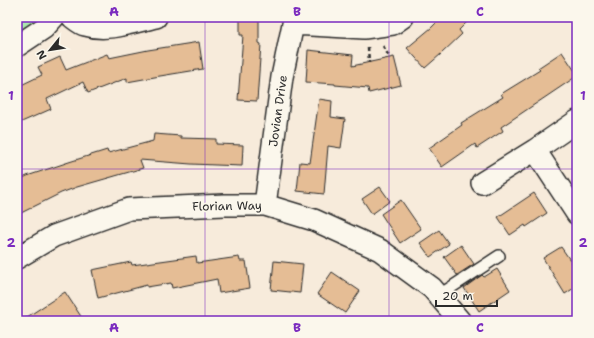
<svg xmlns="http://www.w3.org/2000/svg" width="594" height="338" font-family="'Shantell Sans',sans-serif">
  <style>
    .green { fill: #ace8ae; stroke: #6c8a6c }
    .building { fill: #e5bd95; stroke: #2b2b2b }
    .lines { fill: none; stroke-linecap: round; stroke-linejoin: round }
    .service-casing { stroke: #2b2b2b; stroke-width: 14 }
    .minor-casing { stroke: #2b2b2b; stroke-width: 24 }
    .path { stroke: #2b2b2b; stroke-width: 2.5; stroke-dasharray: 4 3; stroke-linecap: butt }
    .service { stroke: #fbf7ec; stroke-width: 11 }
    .minor { stroke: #fbf7ec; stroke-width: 21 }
    .grid { fill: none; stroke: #7b2cbf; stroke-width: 1; stroke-opacity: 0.55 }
    .labels { text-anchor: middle; stroke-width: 3.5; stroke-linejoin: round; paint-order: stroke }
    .street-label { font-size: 12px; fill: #2b2b2b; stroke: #fbf7ec }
    .neatline { fill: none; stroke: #7b2cbf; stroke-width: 1.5 }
    .grid-label { font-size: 13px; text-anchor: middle; font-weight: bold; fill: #7b2cbf }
  </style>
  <rect width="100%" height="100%" fill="#f7ebdb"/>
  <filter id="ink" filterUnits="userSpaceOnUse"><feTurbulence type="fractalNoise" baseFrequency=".025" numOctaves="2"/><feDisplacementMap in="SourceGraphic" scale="8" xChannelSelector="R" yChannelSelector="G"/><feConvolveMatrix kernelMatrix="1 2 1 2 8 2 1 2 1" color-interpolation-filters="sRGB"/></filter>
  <g filter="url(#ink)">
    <path class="green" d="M17,17H51L17,41Z"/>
    <path class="building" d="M240,17H259V43L261,44L257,101L238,100L243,35H240Z
      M442,17H472L459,30L462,34L441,54L425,68L407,48L431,28Z
      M199,42L203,69L160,76L127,82V78L88,93L83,82L47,99L51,109L17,124V87L42,75L38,67L60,57L66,70L107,54L109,58L148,50Z
      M308,50L353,55L352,66L394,57L401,85L369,93L368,88L335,85V84L306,82Z
      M562,52L577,74V76L501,127L503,131L477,148L475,144L442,167L429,148L462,125L461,123L503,97L501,94L540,70L538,68Z
      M319,99L332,101L331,117L345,119L341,148L328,146L324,194L297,191L300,162L310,163Z
      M154,134L181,136V138L216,139V144L243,145L242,166L191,164L140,160L143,168L77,187L61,193L17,215V181L27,176L69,162L107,150L108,153L153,141Z
      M380,187L390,201L372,214L362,199Z
      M534,193L547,213L526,227L525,225L510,235L498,217Z
      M401,200L421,229L400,243L381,214Z
      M439,230L449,244L430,257L420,243Z
      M461,245L474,264L457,275L444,257Z
      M561,247L577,270V286L565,294L543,258Z
      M196,256L197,263L239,257L240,261H246L250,288L219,293L217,279L172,288L171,283L147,287V285L98,298L92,270L131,262L132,265Z
      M274,261L303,264L300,293L271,290Z
      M497,269L510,290L479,311L464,288L482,275L484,277Z
      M332,272L360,291L345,313L317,294Z
      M65,292L84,321H21Z"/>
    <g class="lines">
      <g class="service-casing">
        <path id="service" d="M438,296L499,256"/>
      </g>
      <g class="minor-casing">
        <path id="minor" d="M72,17C76,20 80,24 85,25C108,32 133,22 156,17
          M293,24L364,28L393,24L403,17
          M17,46L44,28L54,17
          M577,121L535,150L577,214
          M482,183L535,150
          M265,205L282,77L293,24L294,17
          M17,258L54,236L129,209L225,205H265L314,220L380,250L432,288L460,321"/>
      </g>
      <path class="path" d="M433,17L437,21
        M383,46L390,58
        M368,47L369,63"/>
      <use href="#service" class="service"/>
      <use href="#minor" class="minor"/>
    </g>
  </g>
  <path class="grid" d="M205,17V321M389,17V321M17,169H577"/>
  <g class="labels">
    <g class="street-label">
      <text transform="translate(278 111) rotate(-82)" y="4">Jovian Drive</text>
      <text transform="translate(227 206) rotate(-1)" y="4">Florian Way</text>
    </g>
  </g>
  <rect width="594" height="338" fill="none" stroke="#fbf7ec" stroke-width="44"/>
  <g transform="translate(50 50) rotate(240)" stroke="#fbf7ec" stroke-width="3" paint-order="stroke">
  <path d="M0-3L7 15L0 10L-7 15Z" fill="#2b2b2b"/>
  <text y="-6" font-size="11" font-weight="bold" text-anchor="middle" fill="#2b2b2b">N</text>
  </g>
  <path d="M436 300v6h61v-6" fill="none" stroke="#2b2b2b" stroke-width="2"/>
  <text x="442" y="300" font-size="12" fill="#2b2b2b" stroke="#fbf7ec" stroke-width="3" paint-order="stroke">20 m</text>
  <rect x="22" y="22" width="550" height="294" class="neatline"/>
  <g class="grid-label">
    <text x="114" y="16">A</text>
    <text x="297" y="16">B</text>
    <text x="480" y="16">C</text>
    <text x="11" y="100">1</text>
    <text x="583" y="100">1</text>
    <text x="11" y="247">2</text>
    <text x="583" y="247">2</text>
    <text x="114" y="332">A</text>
    <text x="297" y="332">B</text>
    <text x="480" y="332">C</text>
  </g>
</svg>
